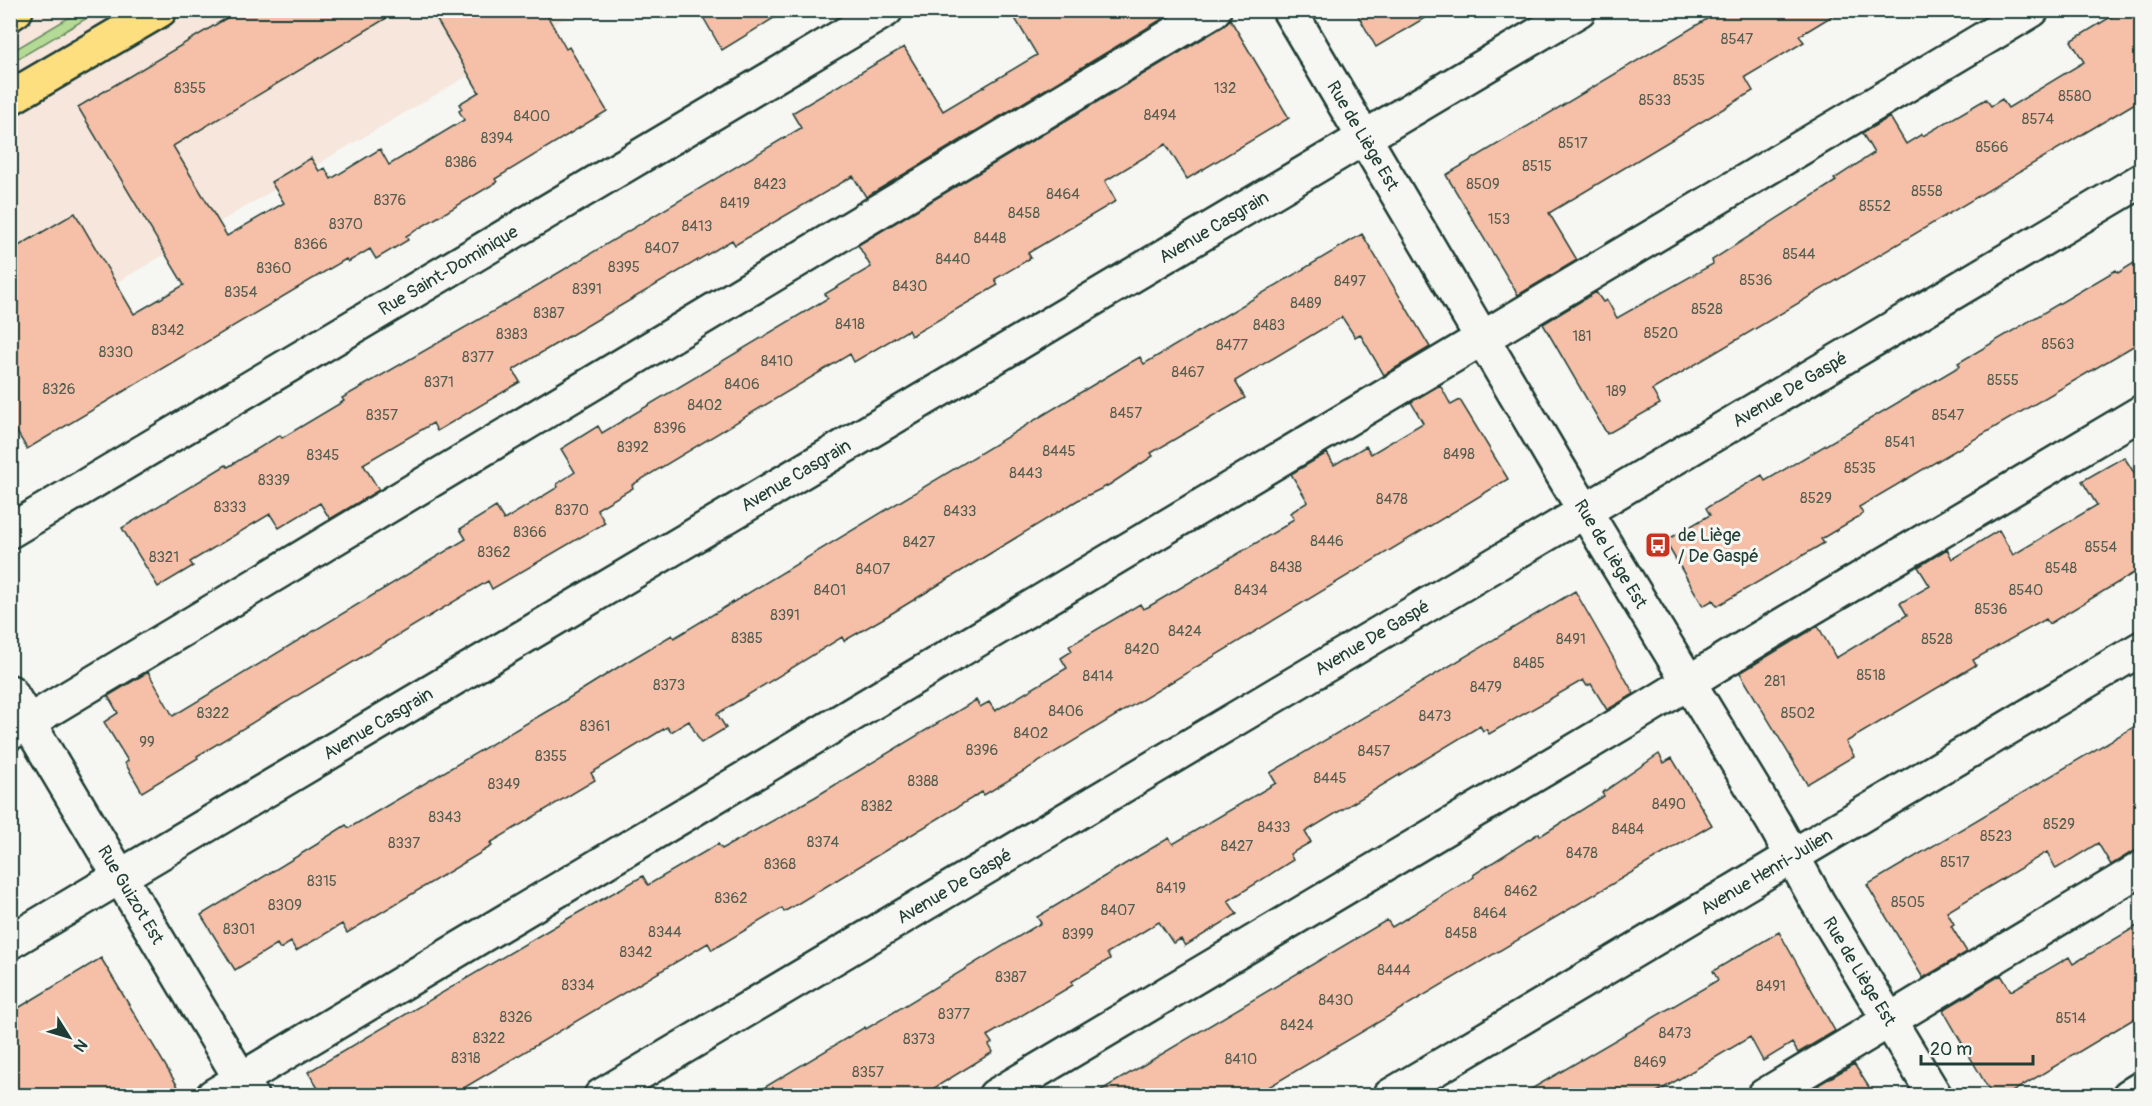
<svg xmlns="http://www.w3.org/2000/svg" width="2152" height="1106" font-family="Pangolin,sans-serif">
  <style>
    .built { fill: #f6e6dc }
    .green { fill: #b4da95; stroke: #6a8c64; stroke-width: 1.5 }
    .building { fill: #f5bfa8; stroke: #1f3d34; stroke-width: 1.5 }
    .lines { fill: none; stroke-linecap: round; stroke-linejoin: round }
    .minor-casing { stroke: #1f3d34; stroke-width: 38 }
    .major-casing { stroke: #1f3d34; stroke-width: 38 }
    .minor { stroke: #f6f6f2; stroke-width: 33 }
    .major { stroke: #fedf80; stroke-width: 33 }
    .labels { text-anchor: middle; stroke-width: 6; stroke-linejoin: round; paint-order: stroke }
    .number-label { font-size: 15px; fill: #545e51 }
    .street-label { font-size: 18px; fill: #1f3d34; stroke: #f6f6f2 }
    .poi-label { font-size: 18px; fill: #1f3d34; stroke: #f6f6f2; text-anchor: start }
  </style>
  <rect width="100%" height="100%" fill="#f6f6f2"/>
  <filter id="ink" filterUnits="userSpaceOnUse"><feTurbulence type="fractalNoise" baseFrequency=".0167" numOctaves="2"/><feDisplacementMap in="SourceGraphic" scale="12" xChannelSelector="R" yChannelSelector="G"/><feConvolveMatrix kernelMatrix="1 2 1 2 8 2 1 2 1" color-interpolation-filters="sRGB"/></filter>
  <g filter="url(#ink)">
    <path class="built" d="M11,10L577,11L11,345Z"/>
    <path class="green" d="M80,11H99L11,63V52Z"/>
    <path class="building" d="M240,10H400L173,146L227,236L284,203L271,182L311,158L319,171L325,168L331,179L380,149L389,165L464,120L459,111L462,109L459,104L479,92L431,10H544L566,49L569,47L607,111L495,179L497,182L406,236L408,240L376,259L370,249L348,262L346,259L27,449L10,420V251L75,213L134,314L184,285L78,107Z
      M699,10H787L722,50Z
      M1010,10H1177L866,197L853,176L735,245L732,240L549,348L513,370L520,382L437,431L433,423L363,464L379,490L330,519L320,503L279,528L270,514L190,562L193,566L158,587L122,528L226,465L228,467L280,435L282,438L344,401L342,398L518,297L801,128L792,113L904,47L943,111L1037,55Z
      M1355,10H1438L1376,47Z
      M1722,10H1842L1799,36L1804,42L1745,77L1753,91L1549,213L1577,260L1518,295L1446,175Z
      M2122,10H2142V99L1652,390L1660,404L1607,434L1543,324L1596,292L1603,302L1607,300L1617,318L1713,264L1712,260L1836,181L1834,179L1874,153L1862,133L1890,117L1906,144L1922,134L1923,136L1986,99L1991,106L2002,99L2008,108L2084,62L2071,41Z
      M1230,19L1289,118L1187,179L1166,144L1105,181L1116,201L1028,253L1031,258L995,279L998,285L911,336L908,330L854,362L850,354L632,485L633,488L597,509L605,523L492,589L488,581L197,756L198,758L142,792L125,763L128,761L104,722L118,713L108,696L148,672L173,716L466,539L460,529L496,507L504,520L558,487L557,484L575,472L561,449L598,426L602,433L828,298L825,294L871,267L858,245L1224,26Z
      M1362,234L1430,347L1384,375L1360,334L1355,337L1342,317L1235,381L1245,398L1151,453L1153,456L1109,485L1078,500L889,615L844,641L842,637L717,714L726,728L701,743L689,721L671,732L667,727L591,773L595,780L490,843L492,846L347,933L342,924L296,951L291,942L280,949L277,944L235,970L201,915L319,843V842L346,825L349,828L556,706L625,663L672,635L674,638L1126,365L1140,357L1144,364Z
      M2142,258V341L1859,507L1863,514L1821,539L1824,543L1717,606L1713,600L1703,606L1665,541L1710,515L1706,508L1762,475L1765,481L1960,366L1958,363L2116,270L2118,273Z
      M1440,385L1451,405L1460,400L1508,479L984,795L982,792L784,912L782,908L712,950L708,943L452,1095H322L308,1072L569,918L643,876L648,885L718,844L722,849L815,797L976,700L980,707L989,702L995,711L1067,668L1061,658L1072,651L1069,646L1140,604L1143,609L1148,607L1288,524L1287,523L1294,519L1290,513L1308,502L1291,474L1327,453L1334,465L1366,446L1371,454L1423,423L1411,402Z
      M2124,457L2142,485V568L2049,624L2046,619L1973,660L1976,665L1846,742L1854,756L1807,784L1740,673L1818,626L1836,658L1907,615L1900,603L1930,586L1918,567L1947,549L1952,559L1999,530L2013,555L2097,505L2082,481Z
      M1575,591L1634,694L1622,701L1607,710L1591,684L1587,686L1583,680L1489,734L1486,729L1483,731L1480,726L1305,832L1311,842L1290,854L1293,860L1228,901L1237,914L1185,946L1181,939L1173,943L1159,922L1107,953L1110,959L1071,982L1073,985L987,1036L992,1043L989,1045L993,1052L923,1095H752L865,1027L866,1029L1041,923L1037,917L1125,864L1169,838L1173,844L1276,783L1270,773Z
      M2142,722V849L2132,852L2111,865L2098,843L2056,869L2047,852L1947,912L1954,924L1951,926L1967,952L1923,978L1867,885Z
      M1659,754L1664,763L1672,758L1712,825L1255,1095H1093L1387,920L1392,927L1474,877L1473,875L1539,833L1540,836L1604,796L1602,793Z
      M2142,923V1014L2007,1095H1992L1943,1010L2001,975L2011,991L2069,957L2073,964Z
      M1779,932L1835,1031L1798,1053L1792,1043L1763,1061L1750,1037L1652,1095H1521L1718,980L1713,971Z
      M101,958L183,1095H10V1013Z
      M1854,1064L1874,1095H1825L1818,1085Z"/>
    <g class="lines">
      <g class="minor-casing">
        <g id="minor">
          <path id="s1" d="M1289,10L1557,465L1774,823L1817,901L1935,1096"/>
          <path id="s2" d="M10,531L886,10"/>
          <path id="s3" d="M10,692L251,1096"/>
          <path d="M10,733L1214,10"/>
          <path id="s4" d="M10,942L1579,10"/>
          <path d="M213,1096L2032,10"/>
          <path id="s5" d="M601,1096L2142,180"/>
          <path d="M995,1096L1632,717L1759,639L2142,412"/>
          <path id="s6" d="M1390,1096L2142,648"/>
          <path d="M1764,1096L2142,868"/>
          <path d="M2129,1096L2142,1088"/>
        </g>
      </g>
      <g class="major-casing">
        <path id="major" d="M10,14L16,10
          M10,98L160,10"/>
      </g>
      <use href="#minor" class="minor"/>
      <use href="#major" class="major"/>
    </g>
  </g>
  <defs>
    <g id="bus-square" transform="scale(1.35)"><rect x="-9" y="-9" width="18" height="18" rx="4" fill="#c8321e" stroke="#f6f6f2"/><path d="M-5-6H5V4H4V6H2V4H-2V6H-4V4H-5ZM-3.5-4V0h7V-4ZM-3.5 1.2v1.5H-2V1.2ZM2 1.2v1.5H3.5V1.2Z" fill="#fff"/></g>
  </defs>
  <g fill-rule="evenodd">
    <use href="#bus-square" x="1658" y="545"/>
  </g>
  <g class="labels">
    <g class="number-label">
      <text x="1737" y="44">8547</text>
      <text x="1689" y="85">8535</text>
      <text x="190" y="93">8355</text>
      <text x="1225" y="93">132</text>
      <text x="2075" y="101">8580</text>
      <text x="1655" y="105">8533</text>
      <text x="1160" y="120">8494</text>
      <text x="532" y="121">8400</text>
      <text x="2038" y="124">8574</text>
      <text x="497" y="143">8394</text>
      <text x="1573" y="148">8517</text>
      <text x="1992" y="152">8566</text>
      <text x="461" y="167">8386</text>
      <text x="1537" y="171">8515</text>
      <text x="770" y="189">8423</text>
      <text x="1483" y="189">8509</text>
      <text x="1927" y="196">8558</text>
      <text x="1063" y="199">8464</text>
      <text x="390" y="205">8376</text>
      <text x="735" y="208">8419</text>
      <text x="1875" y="211">8552</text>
      <text x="1024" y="218">8458</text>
      <text x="1499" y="224">153</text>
      <text x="346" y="229">8370</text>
      <text x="697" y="231">8413</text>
      <text x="990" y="243">8448</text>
      <text x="311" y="249">8366</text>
      <text x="662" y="253">8407</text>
      <text x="1799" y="259">8544</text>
      <text x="953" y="264">8440</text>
      <text x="624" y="272">8395</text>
      <text x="274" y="273">8360</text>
      <text x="1756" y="285">8536</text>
      <text x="1350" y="286">8497</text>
      <text x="910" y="291">8430</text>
      <text x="587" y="294">8391</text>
      <text x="241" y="297">8354</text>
      <text x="1306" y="308">8489</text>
      <text x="1707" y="314">8528</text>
      <text x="549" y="318">8387</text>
      <text x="850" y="329">8418</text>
      <text x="1269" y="330">8483</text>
      <text x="168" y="335">8342</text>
      <text x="1661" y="338">8520</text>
      <text x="512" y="339">8383</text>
      <text x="1582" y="341">181</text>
      <text x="2058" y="349">8563</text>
      <text x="1232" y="350">8477</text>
      <text x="116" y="357">8330</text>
      <text x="478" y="362">8377</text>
      <text x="777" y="366">8410</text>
      <text x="1188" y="377">8467</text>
      <text x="2003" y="385">8555</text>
      <text x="439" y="387">8371</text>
      <text x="742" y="389">8406</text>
      <text x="59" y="394">8326</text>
      <text x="1616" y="396">189</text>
      <text x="705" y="410">8402</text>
      <text x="1126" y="418">8457</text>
      <text x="382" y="420">8357</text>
      <text x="1948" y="420">8547</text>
      <text x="670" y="433">8396</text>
      <text x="1900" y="447">8541</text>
      <text x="633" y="452">8392</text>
      <text x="1059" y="456">8445</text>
      <text x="1459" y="459">8498</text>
      <text x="323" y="460">8345</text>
      <text x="1860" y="473">8535</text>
      <text x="1026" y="478">8443</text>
      <text x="274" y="485">8339</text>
      <text x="1816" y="503">8529</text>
      <text x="1392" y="504">8478</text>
      <text x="230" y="512">8333</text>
      <text x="572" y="515">8370</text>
      <text x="960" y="516">8433</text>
      <text x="530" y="537">8366</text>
      <text x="1327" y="546">8446</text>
      <text x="919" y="547">8427</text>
      <text x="2101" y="552">8554</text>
      <text x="494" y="557">8362</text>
      <text x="164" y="562">8321</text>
      <text x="1286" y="572">8438</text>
      <text x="2061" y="573">8548</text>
      <text x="873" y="574">8407</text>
      <text x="830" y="595">8401</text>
      <text x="1251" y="595">8434</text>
      <text x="2026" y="595">8540</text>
      <text x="1991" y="614">8536</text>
      <text x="785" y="620">8391</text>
      <text x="1185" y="636">8424</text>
      <text x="747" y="643">8385</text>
      <text x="1571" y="644">8491</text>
      <text x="1937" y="644">8528</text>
      <text x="1142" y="654">8420</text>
      <text x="1529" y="668">8485</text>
      <text x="1871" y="680">8518</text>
      <text x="1098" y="681">8414</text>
      <text x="1775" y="686">281</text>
      <text x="669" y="690">8373</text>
      <text x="1486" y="692">8479</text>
      <text x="1066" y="716">8406</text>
      <text x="213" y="718">8322</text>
      <text x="1798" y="718">8502</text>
      <text x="1435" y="721">8473</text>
      <text x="595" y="731">8361</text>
      <text x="1031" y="738">8402</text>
      <text x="147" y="747">99</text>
      <text x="982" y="755">8396</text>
      <text x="1374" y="756">8457</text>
      <text x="551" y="761">8355</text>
      <text x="1330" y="783">8445</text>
      <text x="923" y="786">8388</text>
      <text x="504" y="789">8349</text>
      <text x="1669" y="809">8490</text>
      <text x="877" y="811">8382</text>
      <text x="445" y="822">8343</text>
      <text x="2059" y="829">8529</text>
      <text x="1274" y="832">8433</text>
      <text x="1628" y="834">8484</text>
      <text x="1996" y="841">8523</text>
      <text x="823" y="847">8374</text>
      <text x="404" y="848">8337</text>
      <text x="1237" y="851">8427</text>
      <text x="1582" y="858">8478</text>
      <text x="1955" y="867">8517</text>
      <text x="780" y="869">8368</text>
      <text x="322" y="886">8315</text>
      <text x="1171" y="893">8419</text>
      <text x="1521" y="896">8462</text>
      <text x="731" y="903">8362</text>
      <text x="1908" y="907">8505</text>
      <text x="285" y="910">8309</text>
      <text x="1118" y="915">8407</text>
      <text x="1490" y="918">8464</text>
      <text x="239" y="934">8301</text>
      <text x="665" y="937">8344</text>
      <text x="1461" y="938">8458</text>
      <text x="1078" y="939">8399</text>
      <text x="636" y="957">8342</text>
      <text x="1394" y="975">8444</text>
      <text x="1011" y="982">8387</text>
      <text x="578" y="990">8334</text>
      <text x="1771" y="991">8491</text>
      <text x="1336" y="1005">8430</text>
      <text x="954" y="1019">8377</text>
      <text x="516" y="1022">8326</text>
      <text x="2071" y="1023">8514</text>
      <text x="1297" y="1030">8424</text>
      <text x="1675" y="1038">8473</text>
      <text x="489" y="1043">8322</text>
      <text x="919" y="1044">8373</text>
      <text x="466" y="1063">8318</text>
      <text x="1241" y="1064">8410</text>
      <text x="1650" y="1067">8469</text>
      <text x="868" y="1077">8357</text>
    </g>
    <g class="street-label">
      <text dy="6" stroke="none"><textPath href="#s1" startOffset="146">Rue de Liège Est</textPath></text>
      <text dy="6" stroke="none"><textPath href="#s4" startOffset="1400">Avenue Casgrain</textPath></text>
      <text dy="6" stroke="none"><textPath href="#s2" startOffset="510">Rue Saint-Dominique</textPath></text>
      <text dy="6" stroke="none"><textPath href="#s5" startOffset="1383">Avenue De Gaspé</textPath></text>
      <text dy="6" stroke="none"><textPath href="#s4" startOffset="914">Avenue Casgrain</textPath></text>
      <text dy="6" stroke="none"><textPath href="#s1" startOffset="632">Rue de Liège Est</textPath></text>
      <text dy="6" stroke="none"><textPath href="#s5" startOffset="897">Avenue De Gaspé</textPath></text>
      <text dy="6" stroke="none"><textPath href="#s4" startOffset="428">Avenue Casgrain</textPath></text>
      <text dy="6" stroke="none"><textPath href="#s6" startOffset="438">Avenue Henri-Julien</textPath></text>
      <text dy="6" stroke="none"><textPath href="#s5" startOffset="411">Avenue De Gaspé</textPath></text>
      <text dy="6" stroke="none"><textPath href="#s3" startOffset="236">Rue Guizot Est</textPath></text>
      <text dy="6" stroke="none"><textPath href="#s1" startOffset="1118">Rue de Liège Est</textPath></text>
    </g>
    <g class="poi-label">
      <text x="1678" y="541">de Liège<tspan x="1678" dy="21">/ De Gaspé</tspan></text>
    </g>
  </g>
  <rect width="2152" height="1106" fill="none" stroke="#f6f6f2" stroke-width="36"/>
  <rect x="18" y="18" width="2116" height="1070" fill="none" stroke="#1f3d34" stroke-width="2" filter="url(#ink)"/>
  <g transform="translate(69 1037) rotate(127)" stroke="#f6f6f2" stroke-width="4.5" paint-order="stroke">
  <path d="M0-4.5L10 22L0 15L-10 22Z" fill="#1f3d34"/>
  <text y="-9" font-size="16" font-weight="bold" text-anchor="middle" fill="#1f3d34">N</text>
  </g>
  <path d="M1921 1055v9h112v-9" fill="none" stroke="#1f3d34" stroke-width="3"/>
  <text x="1930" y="1055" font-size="18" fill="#1f3d34" stroke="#f6f6f2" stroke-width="4.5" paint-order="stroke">20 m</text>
</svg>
